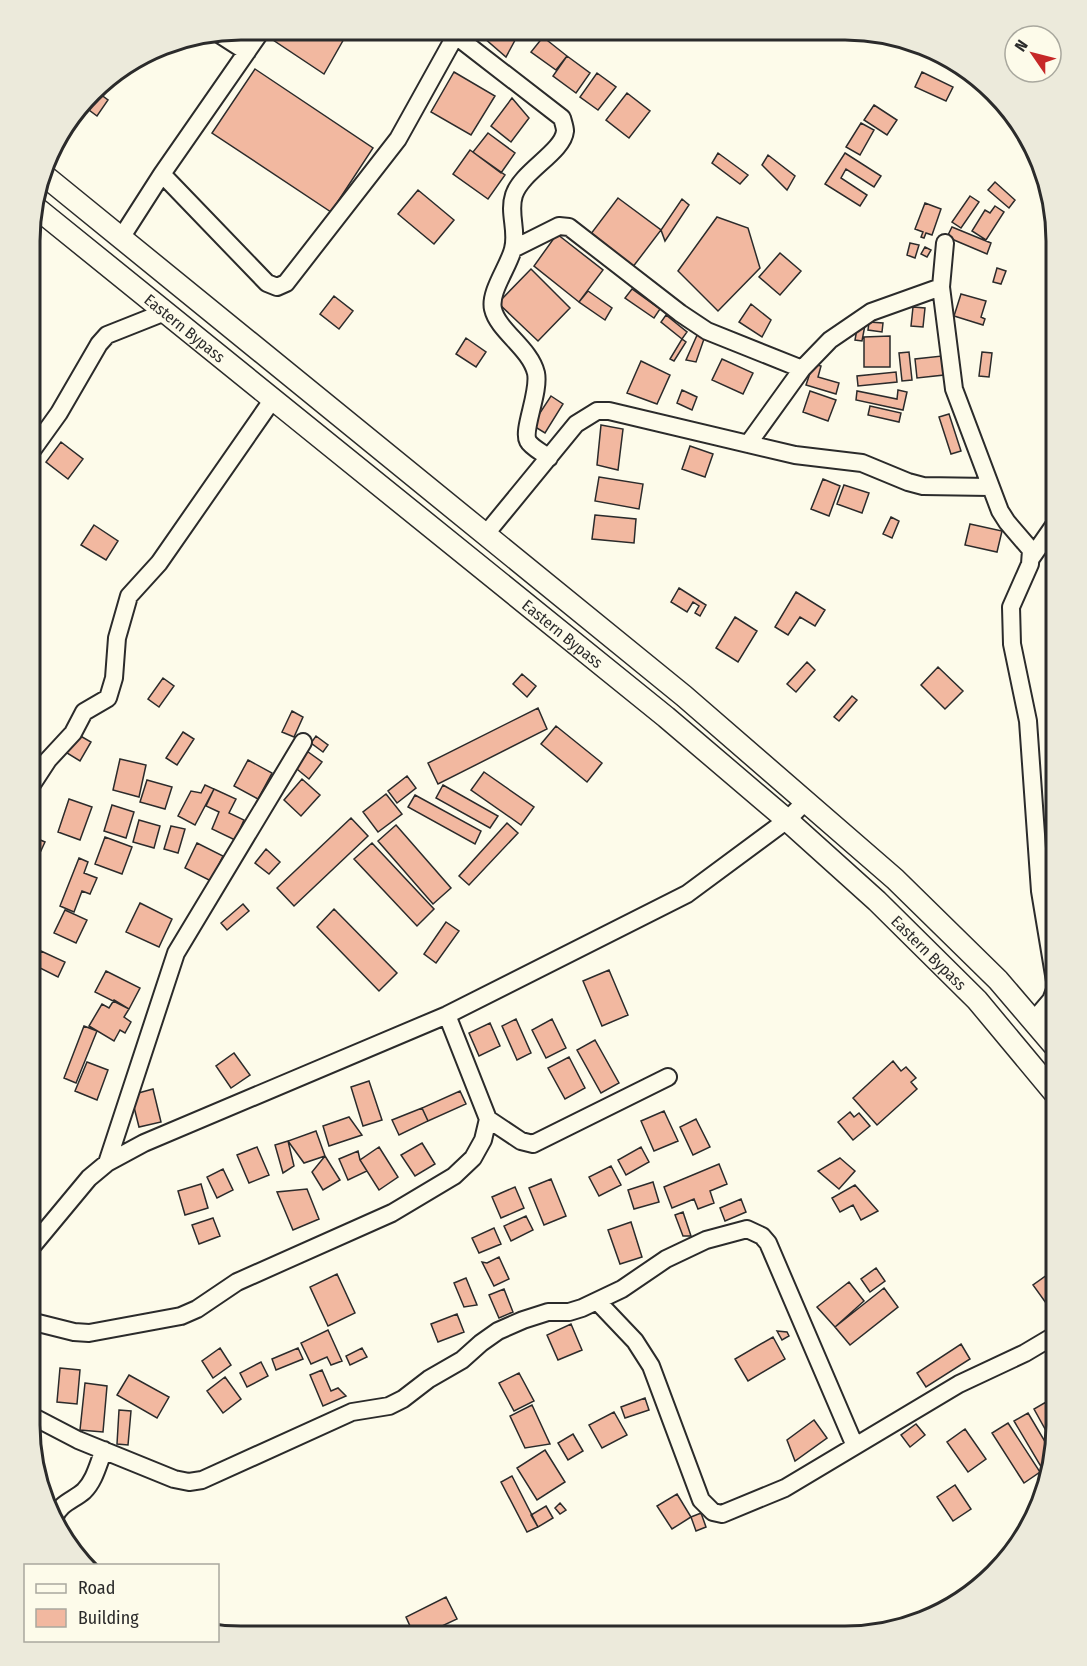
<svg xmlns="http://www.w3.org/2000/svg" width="1087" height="1666" font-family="'Fira Sans Condensed',sans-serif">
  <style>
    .building { fill: #f2b8a0; stroke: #2b2b2b; stroke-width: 1.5 }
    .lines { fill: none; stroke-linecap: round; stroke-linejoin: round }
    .minor-casing { stroke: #2b2b2b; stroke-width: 20 }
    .major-casing { stroke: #2b2b2b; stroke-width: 24 }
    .minor { stroke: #fdfbea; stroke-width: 16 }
    .major { stroke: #fdfbea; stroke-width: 21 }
    .labels { text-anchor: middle; stroke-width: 4.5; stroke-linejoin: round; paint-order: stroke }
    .street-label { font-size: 16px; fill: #2b2b2b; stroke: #fdfbea }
    .rim { fill: none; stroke: #2b2b2b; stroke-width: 3 }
  </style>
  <rect width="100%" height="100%" fill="#fdfbea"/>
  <path class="building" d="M278,30H349L324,74L273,40Z
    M476,31H520L506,57Z
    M543,37L567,56L556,70L531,52Z
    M567,56L590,73L576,93L553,76Z
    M255,69L373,148L331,212L212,133Z
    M454,72L495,96L471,135L431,112Z
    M922,72L953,87L946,101L915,87Z
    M597,73L616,87L598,110L580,97Z
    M96,91L108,100L97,116L85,107Z
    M627,93L650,111L629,138L606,120Z
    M512,98L529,118L511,142L491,126Z
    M874,105L897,120L887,135L864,120Z
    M861,123L874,130L860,155L846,147Z
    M488,133L515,153L501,173L473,152Z
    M470,150L505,175L488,199L453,174Z
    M718,153L748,175L740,184L712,163Z
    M845,153L881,176L874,187L846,169L841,178L867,195L860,206L825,184Z
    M768,155L795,176L787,190L762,165Z
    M995,182L1015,200L1009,208L988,190Z
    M418,190L454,220L434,244L398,214Z
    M970,196L979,202L961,228L952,222Z
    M618,198L661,230L629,272L587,239Z
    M682,199L689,205L665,241L661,230Z
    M925,203L941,209L932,235L926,233L924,238L921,237L923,232L915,229Z
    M995,206L1004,212L986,240L972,231L985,210L990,213Z
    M717,217L748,228L760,268L718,311L678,271Z
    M952,227L991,243L987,254L947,237Z
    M557,234L603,270L579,302L534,266Z
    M910,243L919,245L915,258L907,255Z
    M925,247L931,250L927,257L921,254Z
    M780,253L801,271L780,295L759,277Z
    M997,268L1006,271L1001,284L993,282Z
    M531,269L570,308L538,341L498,303Z
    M632,289L660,309L654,318L625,298Z
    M588,291L612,308L605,320L579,302Z
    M961,294L986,301L981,317L985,319L983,325L954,316Z
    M334,296L353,311L339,329L320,314Z
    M751,304L771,320L762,337L739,322Z
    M913,307L925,308L923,327L911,326Z
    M666,315L687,332L682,339L661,322Z
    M869,322L883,323L882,332L868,330Z
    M858,323L865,325L862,341L855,340Z
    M698,333L704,339L696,362L686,360Z
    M890,336V367H864V337Z
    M466,338L486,352L476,367L456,354Z
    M682,339L686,342L674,361L670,359Z
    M909,352L912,380L902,381L899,353Z
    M982,352L992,353L989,377L979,376Z
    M942,356L944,375L917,378L915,359Z
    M722,359L753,373L743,394L712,380Z
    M641,361L670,375L657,404L627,393Z
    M813,364L821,366L818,377L839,383L836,394L806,385Z
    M896,372L897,382L858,386L857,376Z
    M682,390L697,397L692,410L677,403Z
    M898,390L907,392L903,410L856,400L857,391L897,399Z
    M810,391L836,400L828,421L803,412Z
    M551,396L563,404L545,433L532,425Z
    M870,406L901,413L899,422L868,415Z
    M949,414L961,451L951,454L939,417Z
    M601,425L623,429L618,470L597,465Z
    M61,442L83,459L68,479L46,462Z
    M690,446L713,454L705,477L682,469Z
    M599,477L643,484L639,509L595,501Z
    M823,479L840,486L829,516L811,509Z
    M844,485L869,493L862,513L837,504Z
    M595,515L636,519L634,543L592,539Z
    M891,517L899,521L892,538L883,534Z
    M970,524L1002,531L997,552L965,545Z
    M94,525L118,541L106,560L81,545Z
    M679,588L706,605L700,616L695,613L699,606L693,602L687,612L671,602Z
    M796,592L825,610L815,626L800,617L788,635L775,627Z
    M31,607L38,608L35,637L31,636Z
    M735,617L757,631L738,662L716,648Z
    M807,662L815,670L796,692L787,684Z
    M938,667L963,691L945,709L921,685Z
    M522,674L536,686L527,697L513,684Z
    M163,678L174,686L159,707L148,699Z
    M852,696L857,700L839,721L834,717Z
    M538,708L547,729L438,784L428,763Z
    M292,711L303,717L294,737L282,732Z
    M556,726L602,763L587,782L541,744Z
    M183,732L194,739L177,765L166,758Z
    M77,734L91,742L80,761L67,753Z
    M316,736L328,745L323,752L311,743Z
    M304,749L322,762L309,779L292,765Z
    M120,759L146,765L139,797L113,790Z
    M248,760L272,773L258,799L234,786Z
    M484,772L534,807L521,825L471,790Z
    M407,776L416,788L397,803L388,791Z
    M302,779L320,795L301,816L284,800Z
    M147,780L172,787L165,809L140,802Z
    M205,785L214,789L195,825L178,816L191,791L201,793Z
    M443,785L498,816L490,828L436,798Z
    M214,789L236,799L229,813L244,820L235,840L212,829L219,812L206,806Z
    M386,794L402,814L378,832L363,812Z
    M1057,794V806L1050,807L1049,795Z
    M415,795L481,831L475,844L408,807Z
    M69,799L92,807L80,840L58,832Z
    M31,801L40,804L31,830Z
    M112,805L134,812L126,838L104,831Z
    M351,818L368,836L294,906L277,888Z
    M139,820L160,826L154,848L133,842Z
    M507,823L518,833L469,885L459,876Z
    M396,825L451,888L433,904L378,841Z
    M171,826L185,829L178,853L164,849Z
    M31,836L45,842L33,868L31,867Z
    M105,837L132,847L122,874L95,864Z
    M197,843L223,856L211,881L185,868Z
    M372,843L434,909L417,926L354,859Z
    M266,849L280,862L269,874L255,863Z
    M79,858L88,862L84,873L97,878L90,894L82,891L74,912L60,906Z
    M140,903L172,919L159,947L126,932Z
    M243,904L249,911L227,930L221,923Z
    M334,909L397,973L379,991L317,927Z
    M65,910L87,920L76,943L54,933Z
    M446,922L459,931L436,963L424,954Z
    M41,951L65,962L58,977L34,965Z
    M609,970L628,1015L602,1026L583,981Z
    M106,971L140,988L129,1009L95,992Z
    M114,1000L129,1009L124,1017L131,1022L125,1033L120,1030L114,1041L89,1026L102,1004L109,1008Z
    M516,1019L531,1053L517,1060L502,1026Z
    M552,1019L566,1048L546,1058L532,1030Z
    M490,1023L500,1046L479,1056L469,1033Z
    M84,1026L97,1031L76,1083L64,1078Z
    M595,1040L619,1083L601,1093L577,1050Z
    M234,1053L250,1075L231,1088L216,1066Z
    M569,1057L585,1088L565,1099L548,1068Z
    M893,1061L901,1071L906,1067L916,1078L911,1082L917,1089L877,1125L853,1098Z
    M87,1062L108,1070L97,1100L75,1091Z
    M369,1081L382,1120L363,1126L351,1087Z
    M153,1089L161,1122L139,1127L131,1095Z
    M460,1091L466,1104L428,1121L422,1108Z
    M422,1108L428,1121L399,1135L392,1120Z
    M664,1111L678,1141L654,1151L641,1121Z
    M850,1112L854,1117L859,1113L870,1126L853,1140L838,1122Z
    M349,1117L362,1135L329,1146L323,1126Z
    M696,1119L710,1147L693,1155L680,1127Z
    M316,1131L325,1156L304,1163L288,1141Z
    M288,1141L294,1166L283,1173L275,1145Z
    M422,1143L435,1164L415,1176L401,1155Z
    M257,1147L269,1175L249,1183L237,1155Z
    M379,1147L398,1177L379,1190L360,1160Z
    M641,1147L649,1162L626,1175L618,1160Z
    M358,1151L360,1160L367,1171L348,1180L339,1159Z
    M325,1156L340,1180L323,1190L312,1172Z
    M840,1158L855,1171L839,1189L818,1171Z
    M719,1164L727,1184L710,1191L714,1203L698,1209L694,1199L672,1208L664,1187Z
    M611,1166L621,1185L599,1196L589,1177Z
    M223,1169L233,1190L217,1198L207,1177Z
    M551,1179L566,1216L544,1225L529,1188Z
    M653,1182L659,1202L634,1209L628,1190Z
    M201,1184L208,1208L185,1215L178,1191Z
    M855,1185L878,1211L861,1220L853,1205L840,1212L832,1198Z
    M515,1187L524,1208L501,1218L492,1197Z
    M307,1189L319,1219L293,1230L277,1192Z
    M741,1199L746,1212L725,1221L720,1208Z
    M683,1212L691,1236H683L675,1215Z
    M526,1216L533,1230L511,1241L504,1226Z
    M213,1218L220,1236L199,1244L192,1225Z
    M631,1222L642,1257L620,1264L608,1230Z
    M494,1228L501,1244L479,1253L472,1238Z
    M499,1257L509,1279L494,1286L482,1262L487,1263Z
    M876,1268L885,1281L870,1292L861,1279Z
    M1054,1270L1057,1273V1306L1051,1310L1033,1285Z
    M337,1274L355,1313L328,1326L310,1287Z
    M466,1278L477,1305L464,1307L454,1283Z
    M849,1282L864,1301L835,1327L817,1307Z
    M884,1288L898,1307L850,1345L835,1327Z
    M504,1289L513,1312L499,1318L489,1295Z
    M457,1314L464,1332L438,1342L431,1324Z
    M571,1324L582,1350L558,1360L547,1335Z
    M328,1330L342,1361L331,1365L327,1357L311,1364L301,1343Z
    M777,1331L787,1332L789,1336L782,1340Z
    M773,1337L785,1359L748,1381L735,1359Z
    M961,1344L970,1359L926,1387L917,1373Z
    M220,1348L231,1365L213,1378L202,1361Z
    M298,1348L303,1359L276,1370L272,1359Z
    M362,1348L367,1357L350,1365L346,1356Z
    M261,1362L268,1376L247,1387L240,1373Z
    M60,1368L80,1370L77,1404L57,1402Z
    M322,1370L331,1391L338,1388L346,1396L323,1406L310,1375Z
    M519,1373L534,1401L514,1411L499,1383Z
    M129,1375L169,1397L157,1418L117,1395Z
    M225,1377L241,1399L223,1413L207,1391Z
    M85,1383L107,1386L103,1432L80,1430Z
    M645,1398L649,1410L625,1418L621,1407Z
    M1046,1402L1057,1420L1055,1447L1034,1409Z
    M532,1405L550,1444L525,1448L510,1416Z
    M119,1410L131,1411L128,1445L117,1444Z
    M614,1412L627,1435L602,1448L589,1425Z
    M1028,1413L1053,1455L1050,1466L1043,1470L1014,1421Z
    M814,1420L827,1438L795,1461L787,1440Z
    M1008,1423L1040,1472L1024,1483L992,1433Z
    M916,1424L925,1435L910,1447L901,1435Z
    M965,1429L986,1459L968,1472L947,1442Z
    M573,1434L583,1451L568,1460L558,1443Z
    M545,1450L565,1482L537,1500L517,1468Z
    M1048,1474L1045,1487L1040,1479Z
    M512,1476L538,1527L527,1532L501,1482Z
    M955,1485L971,1509L953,1521L937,1497Z
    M677,1494L691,1517L672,1529L657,1506Z
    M560,1503L566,1510L560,1514L555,1508Z
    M546,1506L553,1518L538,1527L531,1515Z
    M701,1513L706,1527L696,1531L691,1517Z
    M446,1597L457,1619L423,1635H414L406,1617Z"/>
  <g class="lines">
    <g class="minor-casing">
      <path id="minor" d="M219,34L247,52
        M456,36L562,118C563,122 565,127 565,131C563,152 522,171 514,195C508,213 518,231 513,249C509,266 489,292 493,309C498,331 530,348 536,373C540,392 522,430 528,441C531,447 543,453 549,458
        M162,174L267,283L277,287L286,283L398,139L458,31
        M121,238L162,174L262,30
        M945,243L941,287L954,389L1000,511L1007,522L1031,550L1030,564L1011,607L1012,644L1028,721L1040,891L1056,987L1051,1000L1034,1020
        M513,249L559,226L569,227L680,313L707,331L802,369
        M748,444L802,369L830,340L871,312L941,287
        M31,452L59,413L99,344L107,335L165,312
        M485,535L576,424L597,411H609L795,455L862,463L908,482L923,486L990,487
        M1032,557L1057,521
        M31,786L48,760L73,733L84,712L108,698L114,678L117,638L129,596L159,563L273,399
        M447,1015L488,1119
        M107,1163L176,953L303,742
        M30,1249L89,1178L107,1163L144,1143L447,1015L687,894L787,820L806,801
        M597,1301L635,1341L651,1366L701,1500L713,1512L722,1514L785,1488L959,1384L1025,1353L1057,1334
        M30,1321L74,1332L89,1333L181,1316L197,1309L237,1282L392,1213L454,1176L473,1158L483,1140L488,1119L521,1141L533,1144L668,1077
        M30,1415L78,1440L174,1479L189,1482L202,1480L352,1412L389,1406L403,1399L429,1379L462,1360L481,1343L498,1331L523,1320L548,1312H569L582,1308L622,1289L666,1259L706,1240L747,1229L762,1236L768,1243L855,1446
        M55,1517C60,1503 74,1500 84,1491C95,1480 98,1464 104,1450"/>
    </g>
    <g class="major-casing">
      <g id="major">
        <path d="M45,176L684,696L895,879L998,980L1057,1049"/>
        <path id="s1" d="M34,206L666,717L787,820L877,901L977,1000L1057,1096"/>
      </g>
    </g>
    <use href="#minor" class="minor"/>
    <use href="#major" class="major"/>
  </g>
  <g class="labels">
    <g class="street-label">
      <text dy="6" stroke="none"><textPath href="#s1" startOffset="194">Eastern Bypass</textPath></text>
      <text dy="6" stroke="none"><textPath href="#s1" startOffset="680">Eastern Bypass</textPath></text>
      <text dy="6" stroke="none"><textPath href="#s1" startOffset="1166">Eastern Bypass</textPath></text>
    </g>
  </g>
  <path d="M0 0H1087V1666H0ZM241 40H845A201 201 0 0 1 1046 241V1425A201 201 0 0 1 845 1626H241A201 201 0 0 1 40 1425V241A201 201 0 0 1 241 40Z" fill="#eceadb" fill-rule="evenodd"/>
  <path class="rim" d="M241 40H845A201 201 0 0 1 1046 241V1425A201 201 0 0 1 845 1626H241A201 201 0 0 1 40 1425V241A201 201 0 0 1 241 40Z"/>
  <rect x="24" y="1564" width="195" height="78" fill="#fdfbea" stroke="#a9a89e" stroke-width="1.5"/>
  <rect x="36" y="1584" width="30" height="9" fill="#fdfbea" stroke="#a9a89e" stroke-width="1.5"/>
  <text x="78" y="1594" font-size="18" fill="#2b2b2b">Road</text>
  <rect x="36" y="1609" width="30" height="18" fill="#f2b8a0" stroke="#a9a89e" stroke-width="1.5"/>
  <text x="78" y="1624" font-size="18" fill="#2b2b2b">Building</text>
  <g transform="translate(1033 54) rotate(305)"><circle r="28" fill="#fdfbea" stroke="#a9a89e" stroke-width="1.5"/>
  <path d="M0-4.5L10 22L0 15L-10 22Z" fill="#c62828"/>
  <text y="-9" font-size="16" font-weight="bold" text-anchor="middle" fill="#2b2b2b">N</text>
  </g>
</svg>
